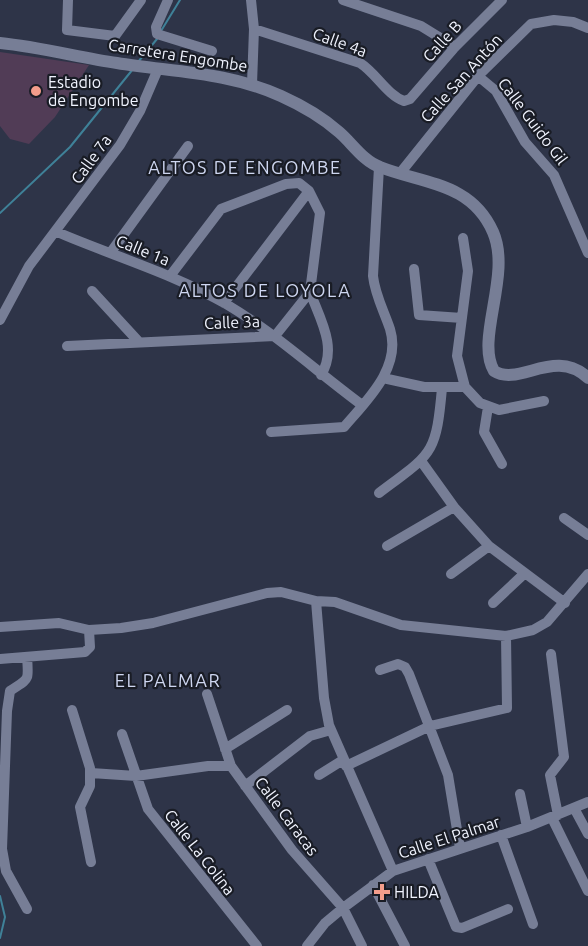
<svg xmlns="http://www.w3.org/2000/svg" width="588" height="946" font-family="Ubuntu,sans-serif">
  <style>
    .grass { fill: #513c56 }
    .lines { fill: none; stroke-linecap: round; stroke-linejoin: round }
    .stream { stroke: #3f8198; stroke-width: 2 }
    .minor { stroke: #777e96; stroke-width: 10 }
    .tertiary { stroke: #777e96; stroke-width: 12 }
    .poi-dot { fill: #f49d8b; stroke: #191c25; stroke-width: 2 }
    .labels { text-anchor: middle; stroke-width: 4.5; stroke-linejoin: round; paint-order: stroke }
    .street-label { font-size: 16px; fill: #f1f4ff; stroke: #191c25 }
    .poi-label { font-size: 16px; fill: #f1f4ff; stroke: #191c25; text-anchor: start }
    .neighbourhood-label { font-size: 18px; letter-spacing: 1.5px; fill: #ced6f0; stroke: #191c25 }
  </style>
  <rect width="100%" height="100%" fill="#2e3448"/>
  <path class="grass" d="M0,52L89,65L55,117L29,144L10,139L0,126Z"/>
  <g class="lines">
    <path class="stream" d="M161,31L180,0
      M138,62L157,39
      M0,213L70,147L133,69
      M0,896L5,917L0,938"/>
    <path class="minor" d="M68,0L67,30L115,36L141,0
      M168,0L156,27L157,34L212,51
      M251,0L254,29L252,84
      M343,0L421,26L455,47
      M254,29L360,63C376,73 387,95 404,101L410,99L455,47L502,0
      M478,76L496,91L525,142L554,175L588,253
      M401,172L478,76L531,24L554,20L573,22L588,28
      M57,232C113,256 172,273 226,304C275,333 316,371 362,405
      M463,238L468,271L457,356L465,387L480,403L499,410L544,401
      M111,252L188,146
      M414,269L419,315L462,318
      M92,291L138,341
      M310,292C320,319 338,348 321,375
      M224,303L309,191
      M0,320L29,266L120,145L140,111L158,69
      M67,346L275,336L310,292L320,213L309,191L299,183L286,184L221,209L170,276
      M383,378L424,387H465
      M488,407L484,432L502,464
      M271,432L344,427C366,401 402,368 390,329C384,311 375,295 373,276L379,167
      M421,461L454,507L489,546L565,603
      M379,493C432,453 436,456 442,388
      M564,518L588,535
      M387,546L454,507
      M451,574L489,546
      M316,601L324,698L329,725L393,871
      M493,603L525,573
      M0,627L59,623L89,630L121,628L153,623L267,593L281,592L316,601L335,602L401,625L506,636L533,630L547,622L588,574
      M551,654L564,757L550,775L558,815
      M27,657C29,682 29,678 10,691L7,711L2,849L6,871L27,909
      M0,659L85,652L90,647L89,630
      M380,670L398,664L405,667L409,674L448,775L460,848
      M207,694L231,766L292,850L343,908L362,946
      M72,710L90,768V786L80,807L91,862
      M122,734L148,809L257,946
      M225,749L287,710
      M346,766L430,726L507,708L506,636
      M91,773L136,776L208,766H231
      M319,775L343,760
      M245,786L310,736L331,730
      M520,794L527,827
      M574,808L588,834
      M552,818L588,891
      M501,835L533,924
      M428,859L456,927L462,928L508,909
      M373,885L405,946
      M307,946L325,923L343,908L393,871L527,827L588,802"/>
    <path class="tertiary" d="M0,43C39,47 78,57 117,63C172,72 229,72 281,96C301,105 322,117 339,132C352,143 363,161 380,167C423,184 471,182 493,232C512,275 475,339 494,371C519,387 555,347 588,378"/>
  </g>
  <g class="poi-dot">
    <circle cx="36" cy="91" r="6"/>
    <path d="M379 883h6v6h6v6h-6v6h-6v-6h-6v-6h6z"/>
  </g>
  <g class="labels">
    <g class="street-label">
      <text transform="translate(442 41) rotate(-48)" y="6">Calle B</text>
      <text transform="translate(340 42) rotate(20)" y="6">Calle 4a</text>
      <text transform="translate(178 55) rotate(9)" y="6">Carretera Engombe</text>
      <text transform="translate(461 78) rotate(-48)" y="6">Calle San Antón</text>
      <text transform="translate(533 121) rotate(53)" y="6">Calle Guido Gil</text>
      <text transform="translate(91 159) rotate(-54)" y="6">Calle 7a</text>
      <text transform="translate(143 250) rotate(22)" y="6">Calle 1a</text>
      <text transform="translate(232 322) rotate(-2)" y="6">Calle 3a</text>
      <text transform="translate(287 816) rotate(53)" y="6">Calle Caracas</text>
      <text transform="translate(449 837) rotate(-18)" y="6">Calle El Palmar</text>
      <text transform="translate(200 852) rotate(52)" y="6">Calle La Colina</text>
    </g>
    <g class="poi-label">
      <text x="48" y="88">Estadio<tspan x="48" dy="18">de Engombe</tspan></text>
      <text x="394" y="898">HILDA</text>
    </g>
    <g class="neighbourhood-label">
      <text x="245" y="174">ALTOS DE ENGOMBE</text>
      <text x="265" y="297">ALTOS DE LOYOLA</text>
      <text x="168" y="687">EL PALMAR</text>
    </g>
  </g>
</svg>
